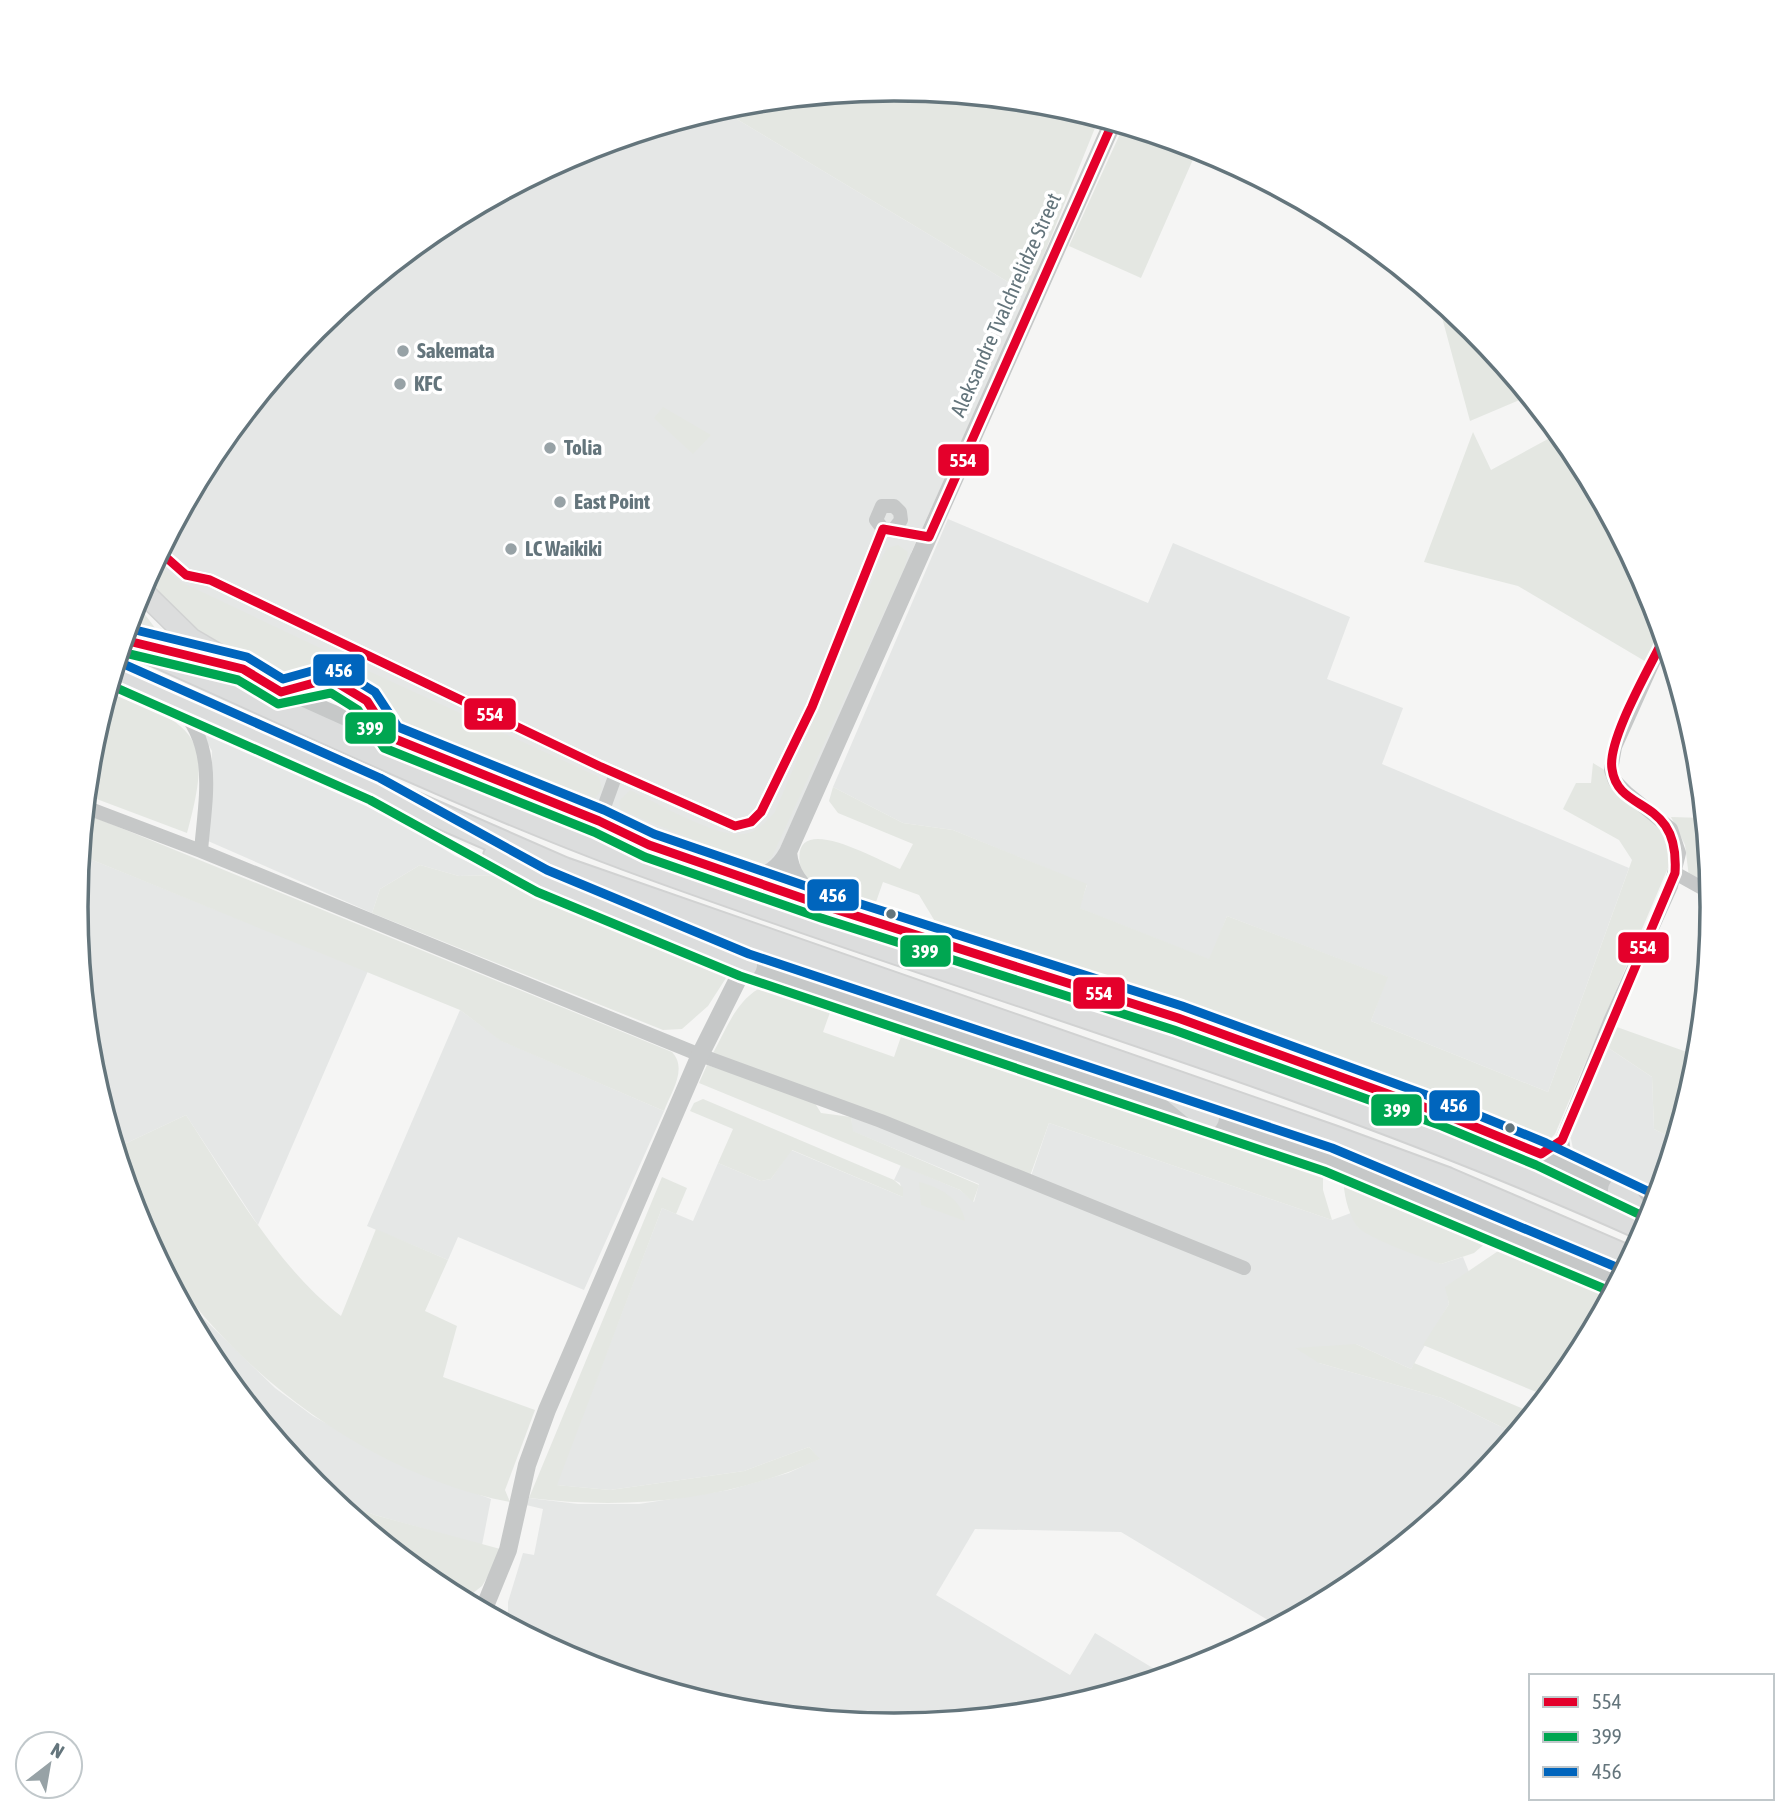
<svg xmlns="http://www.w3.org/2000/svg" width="1788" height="1814" font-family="'Asap Condensed',sans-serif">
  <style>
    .built { fill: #e5e7e6 }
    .green { fill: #e4e7e2 }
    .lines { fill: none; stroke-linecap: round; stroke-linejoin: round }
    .secondary-casing { stroke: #d1d2d2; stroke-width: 24 }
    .trunk-casing { stroke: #d1d2d2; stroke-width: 28 }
    .minor { stroke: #c6c8c8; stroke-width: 14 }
    .tertiary { stroke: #c6c8c8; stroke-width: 18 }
    .secondary { stroke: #dcdddd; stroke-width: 21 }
    .trunk { stroke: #dcdddd; stroke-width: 24 }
    .bus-1-casing { stroke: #fff; stroke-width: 14 }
    .bus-2-casing { stroke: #fff; stroke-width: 14 }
    .bus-3-casing { stroke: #fff; stroke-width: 14 }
    .bus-1 { stroke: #e4002b; stroke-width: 9 }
    .bus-2 { stroke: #00a651; stroke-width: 9 }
    .bus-3 { stroke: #0065bd; stroke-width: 9 }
    .poi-dot { fill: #97a2a6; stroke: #fff; stroke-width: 2.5 }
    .bus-dot { fill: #64757c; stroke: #fff; stroke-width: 2.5 }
    .labels { text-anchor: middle; stroke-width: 7; stroke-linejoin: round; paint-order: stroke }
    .street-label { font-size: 21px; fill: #64757c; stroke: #fff }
    .poi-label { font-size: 21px; font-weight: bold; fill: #64757c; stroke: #fff; text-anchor: start }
    .rim { fill: none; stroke: #64757c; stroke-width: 3.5 }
    .line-badge { stroke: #fff; stroke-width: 2.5 }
    .badge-label { font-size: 19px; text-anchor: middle; font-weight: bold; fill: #fff }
  </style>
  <rect width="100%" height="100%" fill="#f5f5f4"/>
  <path class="built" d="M720,109L1028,294L911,553V564L773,863L764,867L730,860L351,710L213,647L142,586L213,452L315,328L439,226L581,150Z
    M948,519L1148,603L1173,543L1350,617L1327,679L1403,708L1382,764L1629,868L1548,1092L1371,1021L1387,977L1227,916L1210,960L1079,908L1087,885L953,830L903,823L833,787Z
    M201,731L386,813L455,856L498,875L459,876L420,865L380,889L372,913L208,841L212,751Z
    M80,855L368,971L258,1225L186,1115L116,1148L91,1066L75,907Z
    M460,1010L502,1041L664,1111L584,1290L458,1237L448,1260L367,1226Z
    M1607,1047L1652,1077L1654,1129L1675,1140L1659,1191L1579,1159L1574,1154L1570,1134Z
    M851,1117L1031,1176L1049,1123L1332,1220L1351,1213L1358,1227L1441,1264L1463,1257L1469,1272L1446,1287L1449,1304L1411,1369L1356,1344L1319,1363L1442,1398L1516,1434L1473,1486L1349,1588L1278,1626L1121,1532L975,1529L936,1595L1070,1675L1095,1633L1166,1676L1053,1710L894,1726L734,1710L580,1663L508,1625V1602L523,1553L534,1555L543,1509L526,1505L529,1498L578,1504H639L729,1490L788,1473L819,1459L809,1447L744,1471L610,1490L556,1485L662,1208L693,1221L718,1163L761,1181L771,1179L791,1150L903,1197L900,1183L894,1180L901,1165L960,1190L974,1202L979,1184L852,1131Z
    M152,1248L201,1316L275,1388L313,1416L398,1464L491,1499L482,1545L375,1515L328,1497L315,1486L213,1362Z"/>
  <path class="green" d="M894,88L1054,104L1099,118L1028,294L720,109L735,104Z
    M1124,125L1198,148L1141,278L1069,246Z
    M1437,299L1473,328L1529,396L1470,421Z
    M663,407L711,435L693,454L654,418Z
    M1473,432L1491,470L1559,433L1575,452L1651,594L1662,631L1648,663L1518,586L1424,562Z
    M898,545L908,552L905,566L772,857L763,864L745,861L621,810L619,801L630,790C657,803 718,839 745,834C758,832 767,820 775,812L882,557L887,548Z
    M154,562L183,583L356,665L349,678L315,671L297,676L217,642L197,632L144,582Z
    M135,601L155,628L152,634L129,623Z
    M364,669L599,777L602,789L594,800L588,799L385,716C379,700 372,691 357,683Z
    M326,686C347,687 359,697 371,715L312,689Z
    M108,690C197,726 214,735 187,833L86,795L91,747Z
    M1593,763L1603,769L1615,788L1665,830L1673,856L1555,1134L1546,1143L936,923L919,895L883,882L876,902L819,888L804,880C778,803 869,856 900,869L913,844L838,813L829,801L833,787L903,823L953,830L1087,884L1080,908L1209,959L1227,916L1388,977L1371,1021L1548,1092L1632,860L1619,840L1563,809L1576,783H1591Z
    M84,813L672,1052C688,1069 671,1092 664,1111L501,1041L460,1010L80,855Z
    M1671,817L1704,818L1710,883L1689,877L1685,845Z
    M420,865L459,876L498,875L722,960L726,978L708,1006L682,1029L663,1030L372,913L380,889Z
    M767,985L833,1004L823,1032L894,1057L904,1028L1323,1167V1190L1332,1220L1049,1123L1030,1176L713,1053C727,1028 738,995 767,985Z
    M1614,1026L1698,1056L1675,1140L1654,1129L1652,1077L1607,1047Z
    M707,1065L813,1100L821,1113L851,1117L853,1131L979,1185L973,1202L960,1190L699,1083Z
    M703,1099L894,1180L903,1188V1197L792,1150L771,1179L761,1181L718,1163L733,1129L690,1111L694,1103Z
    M186,1115C230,1182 276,1266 341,1316L376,1229L448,1260L425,1311L457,1326L443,1377L535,1410L505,1490L510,1502C382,1478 252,1386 177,1282C162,1262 146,1242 137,1219C128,1197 123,1172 116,1148Z
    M662,1177L687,1188L676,1214L662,1208L557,1485L610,1490L744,1471L809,1447L820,1459C728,1501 628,1510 529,1498Z
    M1343,1177L1494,1236L1474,1253L1441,1264C1424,1258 1365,1238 1356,1225C1347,1210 1344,1194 1343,1177Z
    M919,1182C939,1187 962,1199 965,1221L921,1205Z
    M1507,1245L1614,1289L1575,1362L1546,1396L1423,1345L1449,1304L1445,1287Z
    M1356,1344L1411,1369L1414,1363L1533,1413L1516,1434L1442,1398L1319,1363L1295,1348Z
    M328,1497L375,1515L504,1550L482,1586L463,1601L439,1588Z"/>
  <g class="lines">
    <g class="secondary-casing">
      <path id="secondary" d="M140,589L191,639L232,663"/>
    </g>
    <g class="trunk-casing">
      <path id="trunk" d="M124,640C291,714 457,794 628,858C967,983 1316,1079 1646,1229
        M189,657L243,669
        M114,673L564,870L1333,1138L1447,1180L1630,1259
        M496,856L542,881L745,965
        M1178,1018L1227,1057
        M1167,1085L1207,1118
        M1620,1190L1647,1227"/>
    </g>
    <path class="minor" d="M894,529L901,520L900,512L894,506H882L876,520L883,529L929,537
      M160,552L186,575L210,580L599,766L735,826L751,822L761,812L812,707L883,529
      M178,706C218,745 205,800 201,851
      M85,807L201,851L700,1055L881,1121L1244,1268
      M599,821L616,774
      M1675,873L1711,893
      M1566,1165L1562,1140L1610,1021L1671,886L1679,853L1671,829L1627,793L1615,781L1611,770L1615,747L1664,638"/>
    <path class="tertiary" d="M243,669L281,692L649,845L825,906L1178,1018L1446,1115L1541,1154L1654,1208
      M788,852C790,874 800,885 817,899
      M750,881C768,875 779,869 788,852L1113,122
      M483,1611L508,1550L527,1465L547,1410L700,1055L745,965L1328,1160L1618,1281"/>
    <use href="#secondary" class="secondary"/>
    <use href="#trunk" class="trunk"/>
    <g class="bus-1-casing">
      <path id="bus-1" d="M160,552L186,575L210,580L599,766L735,826L751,822L761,812L812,707L883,529L929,537L1113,122
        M124,640L243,669L281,692L321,681H334L367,701L390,737L599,821L649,845L825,906L1178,1018L1446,1115L1541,1154L1562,1140L1675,873C1680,795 1618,815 1612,769C1607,740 1650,667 1664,638"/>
    </g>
    <g class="bus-2-casing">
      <path id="bus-2" d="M121,652L238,680L278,704L331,693L358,710L384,748L594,832L645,857L821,918L1174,1030L1442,1126L1536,1165L1649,1219
        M110,685L370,800L537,892L740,976L1324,1171L1612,1292"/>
    </g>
    <g class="bus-3-casing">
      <path id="bus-3" d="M127,628L247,657L283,679L319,669L339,670L375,692L398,727L604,810L654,834L829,894L1182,1006L1451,1104L1546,1143L1658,1196
        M119,662L380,778L547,870L749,954L1332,1148L1623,1270"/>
    </g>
    <use href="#bus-1" class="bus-1"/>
    <use href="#bus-2" class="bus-2"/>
    <use href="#bus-3" class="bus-3"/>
  </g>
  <g class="poi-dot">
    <circle cx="403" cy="351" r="7"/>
    <circle cx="400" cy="384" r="7"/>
    <circle cx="550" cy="448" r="7"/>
    <circle cx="560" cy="502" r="7"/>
    <circle cx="511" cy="549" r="7"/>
  </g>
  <g class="bus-dot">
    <circle cx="891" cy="914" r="6"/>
    <circle cx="1510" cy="1128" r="6"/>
  </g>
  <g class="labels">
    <g class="street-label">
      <text transform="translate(1006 305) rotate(-66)" y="7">Aleksandre Tvalchrelidze Street</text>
    </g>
    <g class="poi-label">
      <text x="417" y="358">Sakemata</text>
      <text x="414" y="391">KFC</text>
      <text x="564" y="455">Tolia</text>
      <text x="574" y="509">East Point</text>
      <text x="525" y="556">LC Waikiki</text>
    </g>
  </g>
  <path d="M0 0H1788V1814H0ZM88 907a806 806 0 1 1 1612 0a806 806 0 1 1-1612 0Z" fill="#fff" fill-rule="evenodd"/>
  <path class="rim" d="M88 907a806 806 0 1 1 1612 0a806 806 0 1 1-1612 0Z"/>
  <g class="line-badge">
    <rect x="937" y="443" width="53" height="34" rx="7" fill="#e4002b"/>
    <rect x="312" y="653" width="54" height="34" rx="7" fill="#0065bd"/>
    <rect x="463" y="697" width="54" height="34" rx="7" fill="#e4002b"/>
    <rect x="344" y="711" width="53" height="34" rx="7" fill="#00a651"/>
    <rect x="806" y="878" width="54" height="34" rx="7" fill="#0065bd"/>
    <rect x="1617" y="931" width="53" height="33" rx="7" fill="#e4002b"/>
    <rect x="899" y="934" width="53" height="34" rx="7" fill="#00a651"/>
    <rect x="1072" y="976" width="54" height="34" rx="7" fill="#e4002b"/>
    <rect x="1428" y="1089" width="53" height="33" rx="7" fill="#0065bd"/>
    <rect x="1370" y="1093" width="53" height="34" rx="7" fill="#00a651"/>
  </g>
  <g class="badge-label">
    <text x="963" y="467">554</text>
    <text x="339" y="677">456</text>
    <text x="490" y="721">554</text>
    <text x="370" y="735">399</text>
    <text x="833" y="902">456</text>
    <text x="1643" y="954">554</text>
    <text x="925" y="958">399</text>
    <text x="1099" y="1000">554</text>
    <text x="1454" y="1112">456</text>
    <text x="1397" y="1117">399</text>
  </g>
  <rect x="1529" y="1674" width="245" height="126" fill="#ffffff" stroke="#c1c8cb" stroke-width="2"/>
  <rect x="1543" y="1697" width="35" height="10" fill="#e4002b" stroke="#c1c8cb" stroke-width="2"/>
  <text x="1592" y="1709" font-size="21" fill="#64757c">554</text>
  <rect x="1543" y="1732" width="35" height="10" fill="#00a651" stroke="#c1c8cb" stroke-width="2"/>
  <text x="1592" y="1744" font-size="21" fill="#64757c">399</text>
  <rect x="1543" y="1767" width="35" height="10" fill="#0065bd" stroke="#c1c8cb" stroke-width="2"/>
  <text x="1592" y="1779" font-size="21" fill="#64757c">456</text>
  <g transform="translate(49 1765) rotate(31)"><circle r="33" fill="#ffffff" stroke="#c1c8cb" stroke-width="2"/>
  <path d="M0-5L12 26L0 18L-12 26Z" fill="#97a2a6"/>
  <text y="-10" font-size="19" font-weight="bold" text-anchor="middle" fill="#64757c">N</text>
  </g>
</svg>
